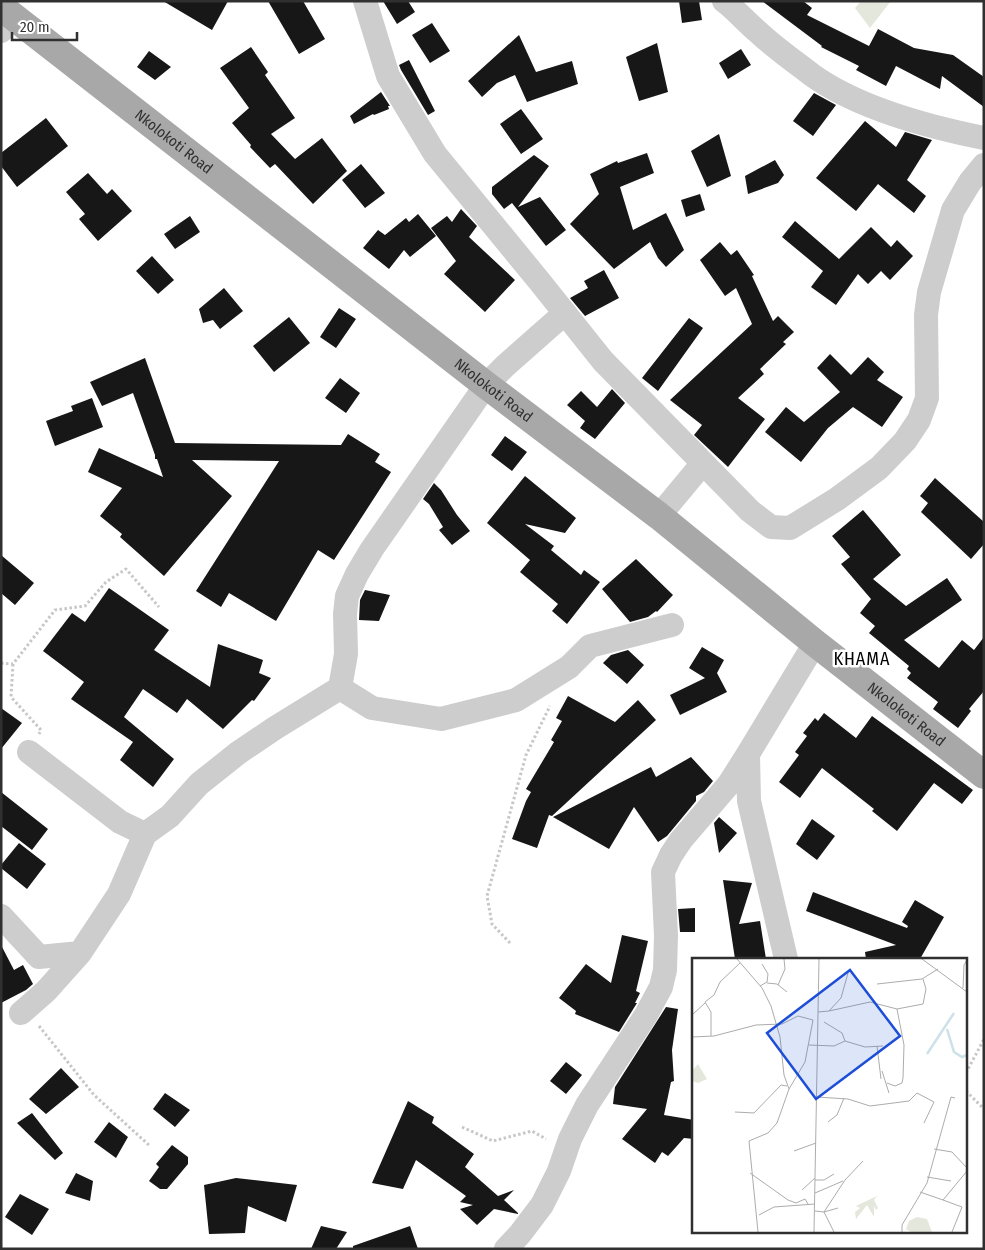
<svg xmlns="http://www.w3.org/2000/svg" width="985" height="1250" font-family="'Fira Sans Condensed',sans-serif">
  <style>
    .green { fill: #e4e8dc }
    .building { fill: #171717 }
    .lines { fill: none; stroke-linecap: round; stroke-linejoin: round }
    .path { stroke: #c7c7c7; stroke-width: 3; stroke-dasharray: 2.5 2.5; stroke-linecap: butt }
    .minor { stroke: #cdcdcd; stroke-width: 24 }
    .major { stroke: #a8a8a8; stroke-width: 28 }
    .labels { text-anchor: middle; stroke-width: 5; stroke-linejoin: round; paint-order: stroke }
    .street-label { font-size: 15px; fill: #303030; stroke: #fff }
    .quarter-label { font-size: 18px; letter-spacing: 1px; fill: #000; stroke: #fff }
    .inset-river { fill: none; stroke: #cde1e9; stroke-width: 2.5 }
    .inset-road { fill: none; stroke: #acacac; stroke-width: 1 }
    .view { fill: #1d4ed8; fill-opacity: 0.15; stroke: #1d4ed8; stroke-width: 2.5 }
    .inset-edge { fill: none; stroke: #303030; stroke-width: 2.5 }
  </style>
  <rect width="100%" height="100%" fill="#fff"/>
  <path class="green" d="M861,1H891L870,28L855,8Z"/>
  <path class="building" d="M163,1H228L212,30Z
    M268,1H303L325,39L299,54Z
    M383,1H408L415,12L397,24Z
    M679,1H699L702,20L682,23Z
    M762,1H803L812,8L807,15L869,46L878,29L914,48L953,55L984,77V107L942,76L940,89L896,66L886,86L856,70L859,66L821,47L822,46Z
    M432,23L450,51L430,63L412,35Z
    M519,35L536,72L572,61L578,84L527,102L515,75L497,83L482,97L468,81Z
    M657,43L668,92L639,101L626,57Z
    M251,47L268,72L265,75L295,118L271,134L295,159L322,138L347,171L313,204L275,164L270,168L250,147L251,145L232,123L249,108L220,68Z
    M741,49L751,65L728,79L719,63Z
    M149,51L171,67L155,80L137,67Z
    M409,60L435,111L428,115L401,70L399,65Z
    M381,92L390,106H388L389,109L374,115L373,114L354,124L350,116Z
    M814,93L836,105L813,136L793,121Z
    M521,109L543,139L521,154L500,124Z
    M46,118L68,146L17,187L1,166V153Z
    M865,121L896,147L905,132L932,140L907,180L926,196L914,213L878,184L856,211L816,178Z
    M719,134L731,176L707,187L691,151Z
    M647,153L654,173L620,187L633,230L666,213L684,250L666,267L658,258L650,242L614,269L570,224L599,194L590,174L617,161L618,163Z
    M534,155L549,166L518,207L540,197L566,230L546,246L512,203L504,209L492,194V187Z
    M775,160L784,175L778,183L748,194L745,176Z
    M361,164L385,193L365,208L342,180Z
    M88,173L107,194L112,189L132,211L98,241L79,219L85,214L66,192Z
    M700,194L705,210L686,217L681,200Z
    M461,209L477,226L469,237L515,280L485,312L444,274L456,261L431,228L447,216L452,222Z
    M418,214L436,236L410,257L404,250L389,269L363,248L378,230L385,235L406,218L409,222Z
    M190,216L200,232L175,249L164,234Z
    M795,221L839,259L871,227L891,247L897,240L913,256L890,280L881,271L868,284L858,274L836,305L811,287L823,271L782,237Z
    M720,242L731,255L737,250L754,275L752,276L773,321L778,316L794,332L783,342L786,344L760,369L764,374L738,398L765,419L728,467L694,435L702,425L670,400L752,324L736,288L725,296L700,260Z
    M152,256L174,280L158,294L136,271Z
    M604,270L619,298L585,316L570,298L588,288L584,281Z
    M224,288L243,311L220,329L213,320L203,323L199,309Z
    M339,308L356,319L336,348L320,337Z
    M289,317L310,343L274,372L253,346Z
    M689,318L703,328L658,391L642,378Z
    M830,354L851,375L868,357L884,372L877,380L903,397L882,427L853,407L828,428L801,462L765,432L786,407L804,422L840,392L817,368Z
    M145,358L175,443L341,445L348,434L380,454L375,462L391,472L334,560L318,550L276,621L229,593L221,607L196,591L279,461L192,460L232,496L164,576L120,537L122,534L100,516L122,488L88,472L99,448L163,477L157,459H155V455L133,393L102,406L90,382Z
    M340,378L360,393L346,413L325,398Z
    M612,389L625,403L595,439L580,428L585,421L567,405L581,391L597,407Z
    M92,398L103,427L55,446L46,421L73,411L71,406Z
    M505,436L527,452L512,471L491,455Z
    M525,476L576,518L565,533L525,524L554,546L551,550L581,575L584,570L600,582L567,624L552,611L558,604L520,572L530,560L487,523Z
    M935,478L984,522V544L971,559L921,512L928,503L920,496Z
    M434,483L441,490L457,515L470,531L452,545L439,530L443,527L429,504L423,499Z
    M863,510L901,555L873,579L906,606L947,578L962,600L904,640L939,668L962,640L974,650L984,637V691L969,709L971,711L958,728L933,709L938,702L907,678L911,673L907,669L909,666L869,633L875,626L860,613L871,599L841,564L850,557L832,536Z
    M1,555L34,583L15,605L1,593Z
    M636,559L673,595L657,612L656,611L648,617L630,622L602,589Z
    M109,588L169,630L154,650L210,687L218,644L263,660L259,673L271,678L254,701L252,700L223,729L187,699L177,713L143,689L124,717L174,759L153,787L120,760L133,742L71,699L84,682L43,651L72,613L85,622Z
    M365,590L390,595L379,621L359,620L360,600Z
    M702,647L724,660L717,673L727,692L680,715L670,695L705,678L689,668Z
    M628,650L644,665L627,684L603,663L611,655Z
    M568,696L615,722L638,700L656,720L552,816L549,815L537,848L512,839L526,801L531,792L526,789L554,742L551,740L562,721L556,718Z
    M1,708L22,723L1,749Z
    M824,713L856,738L872,716L973,790L962,804L934,783L897,831L872,811L874,809L822,768L800,798L779,782L799,755L795,752L807,736L803,733L815,718L818,721Z
    M691,757L713,781L704,792L696,796V801L667,836L658,842L634,807L609,849L553,817L651,767L656,777Z
    M1,792L48,829L32,850L1,826Z
    M719,817L737,833L719,853L714,823Z
    M812,819L835,836L817,860L796,844Z
    M19,843L46,864L27,889L1,868V865Z
    M723,880L752,883L739,924L760,921L766,959H735Z
    M813,892L907,928L908,926L902,922L915,900L944,917L920,959H866L865,952L896,945L806,911Z
    M695,908V932H680L678,909Z
    M622,935L648,941L636,991L640,993L635,1003H637L619,1032L575,1014L576,1011L559,998L586,964L611,983Z
    M1,945L14,970L23,965L33,984L26,990L1,1003Z
    M666,1007L678,1009L672,1050L674,1081L671,1082L664,1115L694,1120V1139L684,1138L668,1156L662,1152L655,1163L622,1139L647,1109L613,1104L615,1087Z
    M566,1062L582,1075L566,1094L550,1081Z
    M61,1068L79,1087L46,1114L29,1099Z
    M165,1093L190,1110L175,1127L153,1109Z
    M408,1101L434,1117L432,1123L474,1154L465,1167L498,1196L514,1190L504,1200L518,1213V1214L494,1209L477,1225L460,1209L473,1205L460,1202L466,1196L416,1160L403,1189L372,1183Z
    M32,1113L63,1153L55,1160L17,1123Z
    M109,1122L128,1137L116,1158L94,1142Z
    M172,1145L188,1157V1164L167,1189H160L149,1181L159,1167L156,1164Z
    M76,1173L93,1181L90,1201L65,1193Z
    M236,1178L297,1185L286,1222L248,1206L245,1233L209,1234L204,1185Z
    M20,1194L49,1209L32,1235L5,1217Z
    M321,1226L347,1232L336,1249H311Z
    M410,1226L418,1249H353V1246Z"/>
  <g class="lines">
    <path class="path" d="M1,663L13,664L55,610L85,606L106,582L126,569L159,607
      M13,664L11,697L41,730L39,734
      M510,943L492,924L487,896L526,755L550,706
      M39,1026L94,1095L150,1146
      M966,1073L984,1039
      M966,1091L984,1109
      M462,1127L493,1141L532,1131L546,1139"/>
    <path class="minor" d="M365,1L388,76L435,154L540,282L603,361L750,511L771,527L790,528L837,499L879,468L905,441L919,420L927,398L926,315L929,292L953,210L970,182L984,165
      M724,1C736,10 746,22 758,32C775,48 794,61 812,75C858,108 929,127 984,138
      M1,31L14,17
      M659,516L703,463
      M340,688L372,708L441,719L516,700L569,667L590,646L672,625
      M29,752L120,822L145,834
      M1,916L39,957L80,953
      M786,959L749,801L748,754L815,643
      M21,1013L46,991L80,953L119,894L145,834L170,816L199,784L238,753L275,728L340,688L346,654L345,614L347,596L357,574L372,549L486,385L505,366L565,313
      M506,1249L520,1234L542,1205L559,1171L570,1139L587,1105L646,1015L661,987L665,970L666,936L663,872L671,855L681,840L729,784L748,754"/>
    <path class="major" id="s1" d="M1,7L486,385L659,516L815,643L984,775"/>
  </g>
  <g class="labels">
    <g class="street-label">
      <text dy="5" stroke="none"><textPath href="#s1" startOffset="219">Nkolokoti Road</textPath></text>
      <text dy="5" stroke="none"><textPath href="#s1" startOffset="624">Nkolokoti Road</textPath></text>
      <text dy="5" stroke="none"><textPath href="#s1" startOffset="1149">Nkolokoti Road</textPath></text>
    </g>
    <g class="quarter-label">
      <text x="862" y="665">KHAMA</text>
    </g>
  </g>
  <g transform="translate(692 958)">
    <rect width="275" height="275" fill="#fff"/>
    <path d="M6,106L15,121L6,125L0,123V113ZM185,238L182,242L186,250L184,252L182,248V259L175,247L164,261L163,254L168,250L164,248ZM225,259L235,261L240,274H219L214,271L217,263Z" fill="#e4e8dc"/>
    <path class="inset-river" d="M255,71L262,94L270,99L275,97M235,96L262,55"/>
    <path class="inset-road" d="M45,1L70,30L79,48L88,79L92,117L97,131M230,1L275,34M75,25L85,26L95,34M185,26L230,21L246,11M86,27L93,11L92,1M68,28L75,24L76,16L70,6M271,30L272,7L275,2M137,53L178,44L205,51L231,46L234,31L231,21M126,54L137,53L149,40L156,15M0,57L13,45M132,64L150,75L153,83M19,78V54L13,44L22,37L28,24L48,5M0,79L22,78L64,67L90,66L106,58L121,62L113,104L97,131L85,165L76,175L57,183L66,274M117,87L142,88L153,83L173,89L191,88M185,88L189,121M190,113L197,135M195,125L203,128L210,125L211,120L212,87L205,51M125,139L156,141L178,148L217,143L225,135L242,144L232,165M43,154L62,155L89,127L95,128M136,164L145,157L152,140M242,191L260,194L275,210M102,193L124,185M58,215L96,242L104,245L113,241L116,246M235,219L259,223M123,222H132L142,216M110,232L123,220M228,234L251,242L275,213M123,235L151,223M251,242L270,249L260,274M123,253L132,254L153,222L171,203M67,257L82,249L123,246M122,274L127,1M142,274L132,254L146,250M210,274V267L235,225L259,139L263,140"/>
    <path class="view" d="M158,12L208,78L124,141L75,75Z"/>
    <rect width="275" height="275" class="inset-edge"/>
  </g>
  <rect width="985" height="1250" fill="none" stroke="#303030" stroke-width="5"/>
  <path d="M12 32v8h65v-8" fill="none" stroke="#303030" stroke-width="2.5"/>
  <text x="20" y="32" font-size="15" fill="#303030" stroke="#ffffff" stroke-width="4" paint-order="stroke">20 m</text>
</svg>
